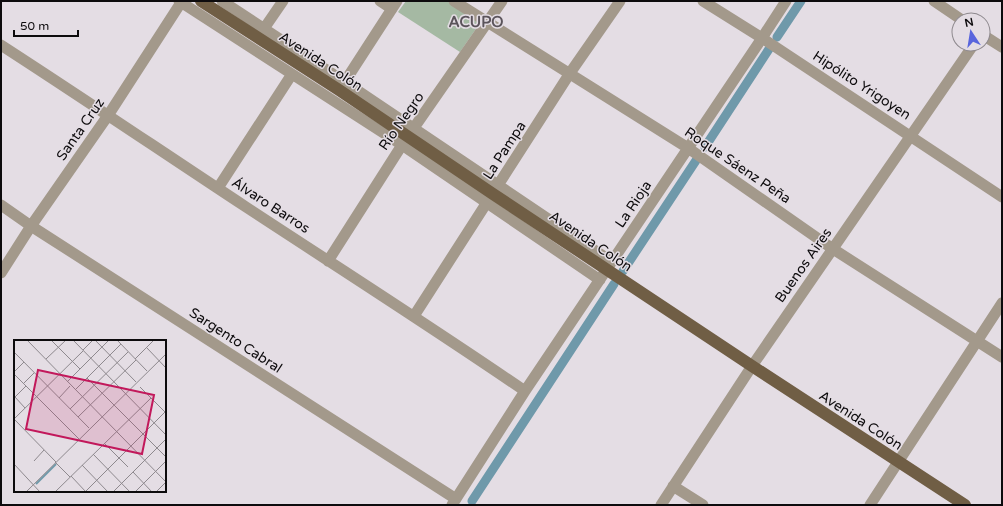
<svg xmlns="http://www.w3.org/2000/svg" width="1003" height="506" font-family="'Varela Round',sans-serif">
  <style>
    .green { fill: #a5b9a3 }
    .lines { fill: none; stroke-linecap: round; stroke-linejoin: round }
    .canal { stroke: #6f99aa; stroke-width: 9 }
    .minor { stroke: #a3998b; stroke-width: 11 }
    .major { stroke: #705e45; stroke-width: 12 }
    .labels { text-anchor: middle; stroke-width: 3; stroke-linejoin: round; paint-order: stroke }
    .street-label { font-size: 14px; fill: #0d0b0d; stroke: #e4dde4 }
    .neighbourhood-label { font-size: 15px; font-weight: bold; fill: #5b545b; stroke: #e4dde4 }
    .inset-river { fill: none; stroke: #6f99aa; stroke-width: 2 }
    .inset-road { fill: none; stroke: #8e898e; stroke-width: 1 }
    .view { fill: #c2185b; fill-opacity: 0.15; stroke: #c2185b; stroke-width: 2 }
    .inset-edge { fill: none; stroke: #0d0b0d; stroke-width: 2 }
  </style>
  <rect width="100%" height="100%" fill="#e4dde4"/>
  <path class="green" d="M406,1H447L480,23L460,52L398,12Z"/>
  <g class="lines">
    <path class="canal" d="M777,37L801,1
      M705,147L769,49
      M623,271L697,159
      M472,501L614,284"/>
    <path class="minor" d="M179,1L402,145L600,280
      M222,1L345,82L612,262
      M380,1L392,9
      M454,1L688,148L833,249L1002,357
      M703,1L762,38L1002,197
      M934,1L962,20
      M261,33L283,1
      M983,35L1002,47
      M1,45C83,98 164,153 246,207C339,268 433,328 525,391
      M342,86L397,1
      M218,188L292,74
      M1,205L31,226L456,499
      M328,261L402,145L502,1
      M1,273L31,226L109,114L182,1
      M414,316L570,73L620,1
      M673,486L703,505
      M452,505L525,391L762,38L786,1
      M661,505L752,366L974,44
      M870,505L1002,303"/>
    <path class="major" d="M201,1L339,90L493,194L752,366L965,505"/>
  </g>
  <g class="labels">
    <g class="street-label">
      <text transform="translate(321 61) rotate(33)" y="5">Avenida Colón</text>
      <text transform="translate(862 85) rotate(33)" y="5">Hipólito Yrigoyen</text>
      <text transform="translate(401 121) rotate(-55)" y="5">Río Negro</text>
      <text transform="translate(80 129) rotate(-55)" y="5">Santa Cruz</text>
      <text transform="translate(504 150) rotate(-57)" y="5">La Pampa</text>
      <text transform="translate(738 165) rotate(34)" y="5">Roque Sáenz Peña</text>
      <text transform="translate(633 204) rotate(-56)" y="5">La Rioja</text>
      <text transform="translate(271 205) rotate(33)" y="5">Álvaro Barros</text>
      <text transform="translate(591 241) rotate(34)" y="5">Avenida Colón</text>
      <text transform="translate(803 265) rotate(-55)" y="5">Buenos Aires</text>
      <text transform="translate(236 340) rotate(33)" y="5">Sargento Cabral</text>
      <text transform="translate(861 420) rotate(33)" y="5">Avenida Colón</text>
    </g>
    <g class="neighbourhood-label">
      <text x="476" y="27">ACUPO</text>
    </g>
  </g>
  <g transform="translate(14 340)">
    <rect width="152" height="152" fill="#e4dde4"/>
    <path class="inset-river" d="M22,144L42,124"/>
    <path class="inset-road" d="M13,0L152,142M37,0L66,29M59,0L152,95M81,0L122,42M103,0L133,31M133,8L152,28M69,10L79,0M0,12L75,88M32,19L52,0M121,19L140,0M0,32L10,22M0,34L65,99M73,38L152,117M53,42L95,0M9,44L20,33M126,47L151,72M61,50L107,4M1,57L11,68M0,58L12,46M45,58L56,46M56,69L114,12M64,77L122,20M0,79L69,11M0,79L42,122M90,103L114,127M79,114L116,152M20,121L30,110M41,122L56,137M0,124L26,152M68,125L94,152M119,132L138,152M57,136L72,152M12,152L152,14M41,152L137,58M71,152L151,72M99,152L152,99M121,152L152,121M142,152L152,142"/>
    <path class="view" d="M24,30L140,55L128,114L12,89Z"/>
    <rect width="152" height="152" class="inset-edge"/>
  </g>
  <rect width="1003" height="506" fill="none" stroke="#0d0b0d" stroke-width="4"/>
  <g transform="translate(971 32) rotate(348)"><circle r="19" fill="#e4dde4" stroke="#8e898e"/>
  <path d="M0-3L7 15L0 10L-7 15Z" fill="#5965dd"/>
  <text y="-6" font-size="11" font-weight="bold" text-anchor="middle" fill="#0d0b0d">N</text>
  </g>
  <path d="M14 30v6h64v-6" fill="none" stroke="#0d0b0d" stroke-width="2"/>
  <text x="20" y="30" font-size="12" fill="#0d0b0d" stroke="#e4dde4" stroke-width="3" paint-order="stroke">50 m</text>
</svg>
